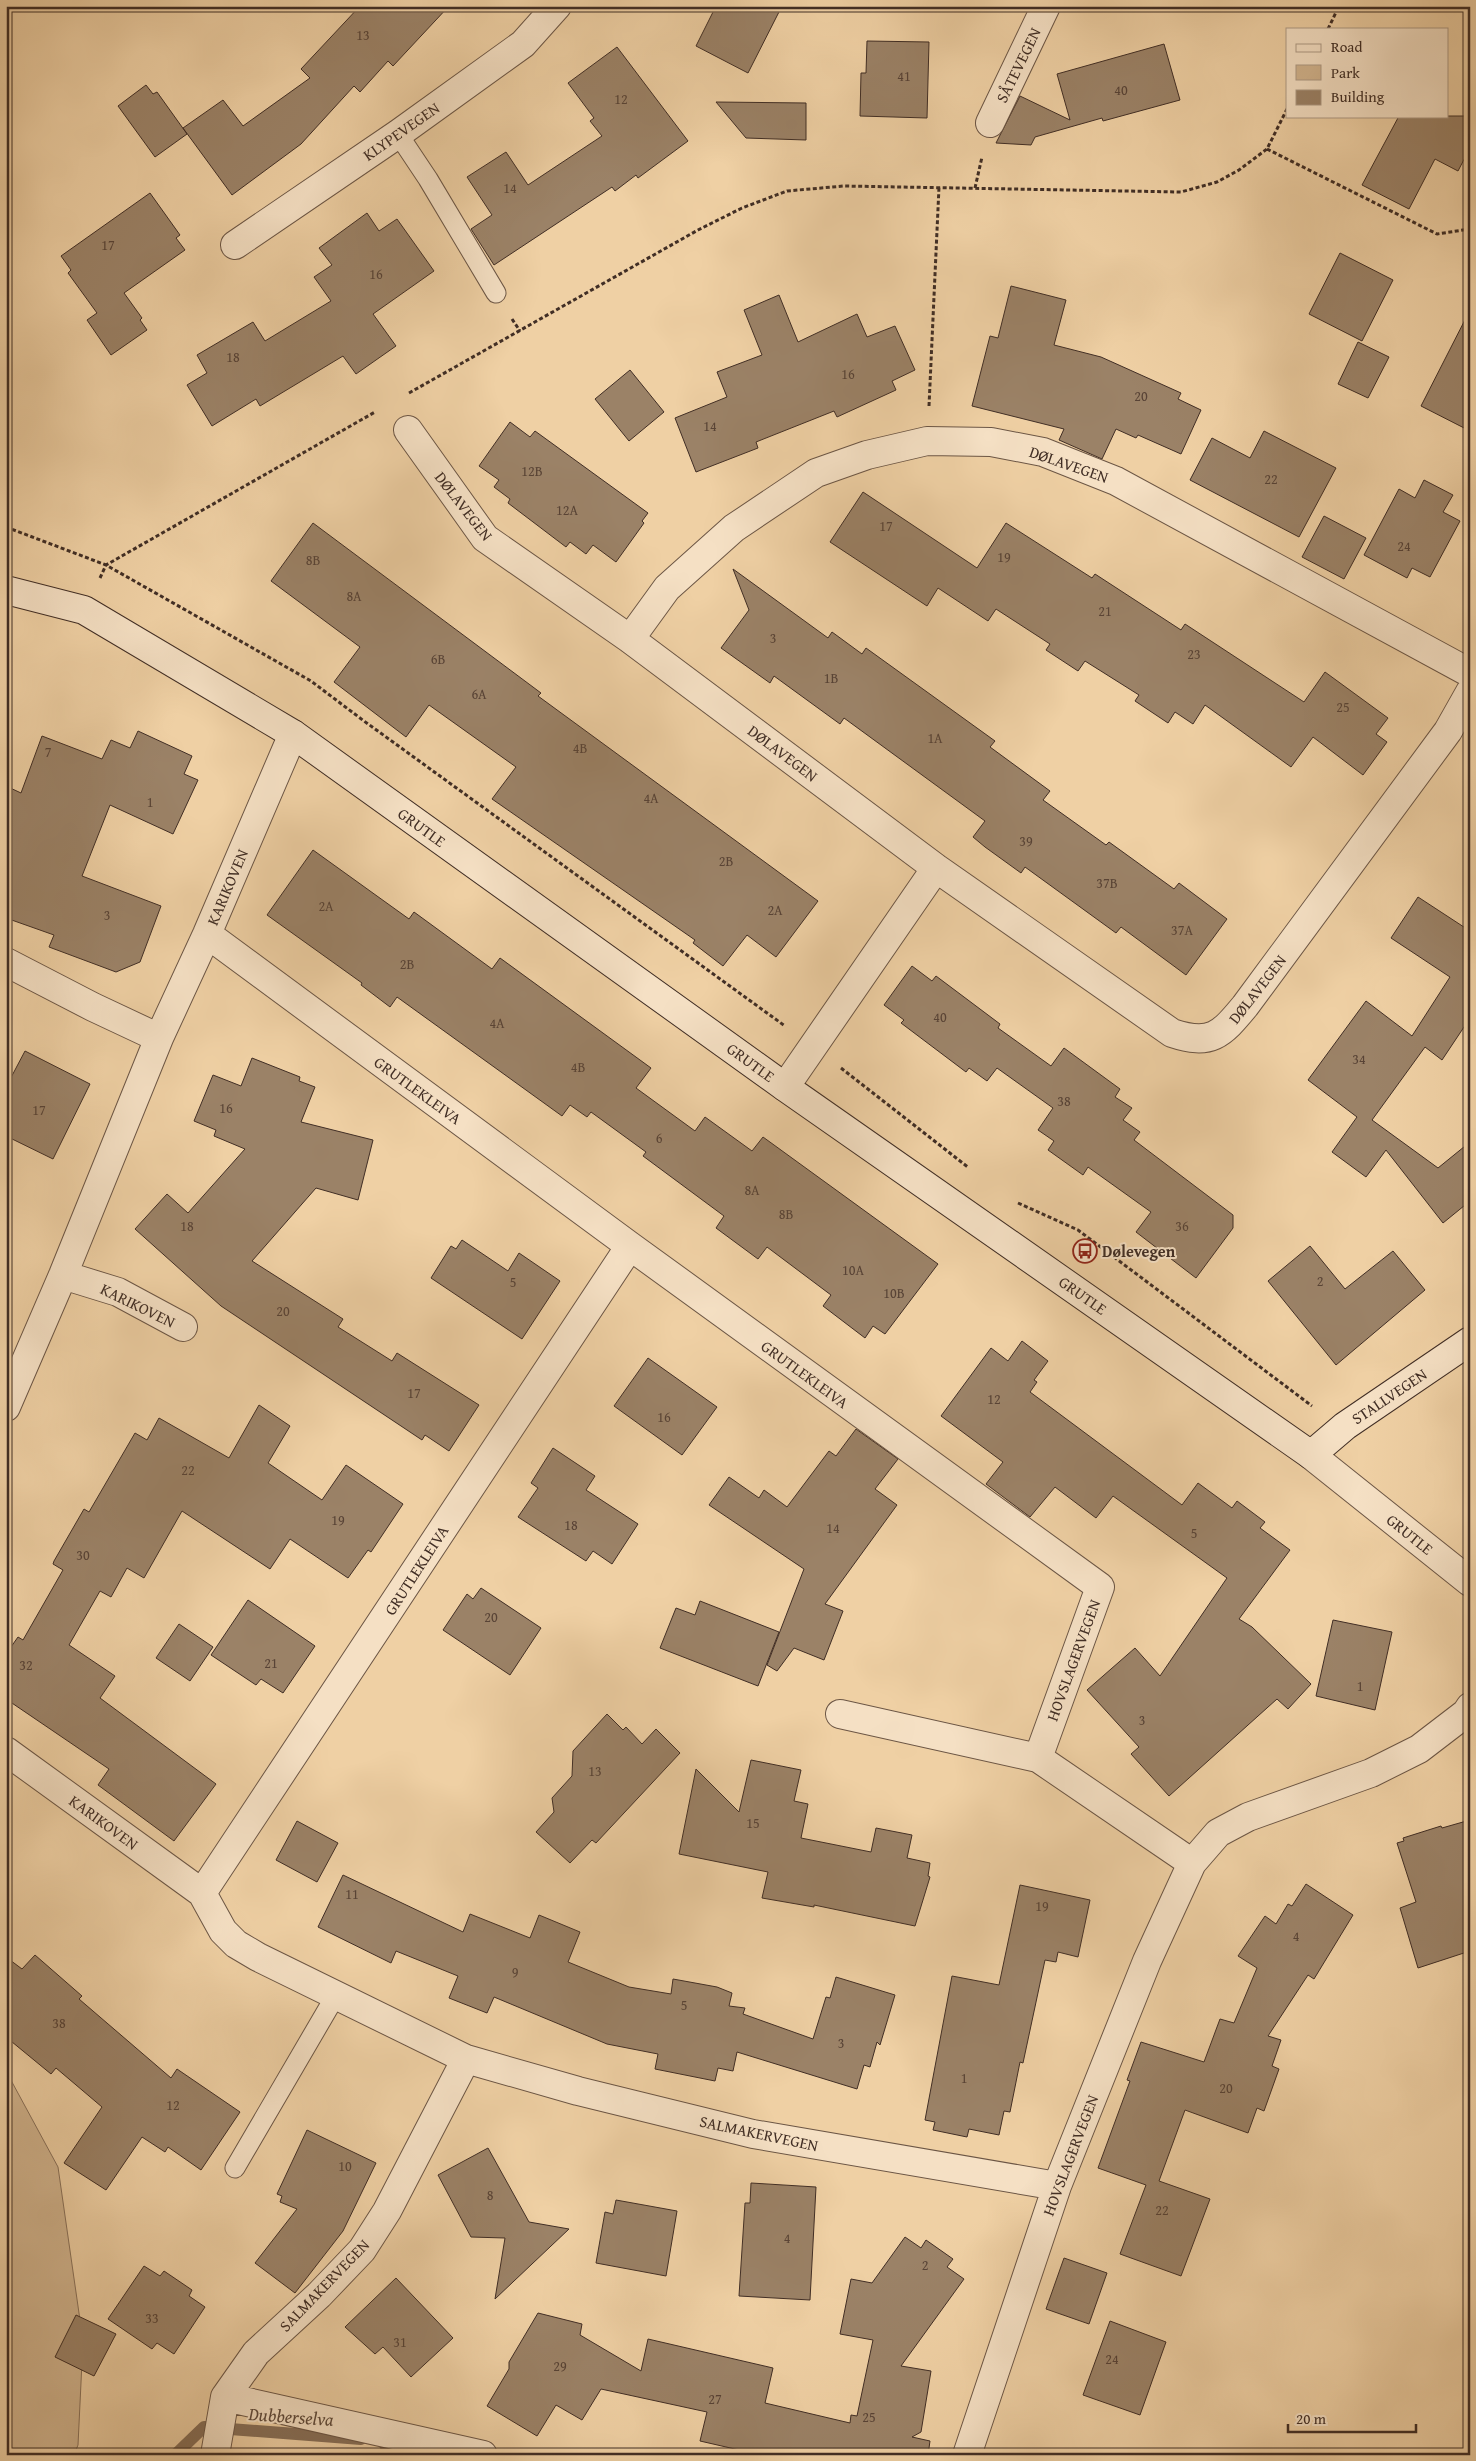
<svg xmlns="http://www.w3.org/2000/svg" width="1476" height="2461" font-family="'Gentium Book Plus',serif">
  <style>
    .green { fill: #d1b48e; stroke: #89715a }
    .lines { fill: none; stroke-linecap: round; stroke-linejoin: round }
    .stream { stroke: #866e57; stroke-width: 12 }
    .building { fill: #9b8267; stroke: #412e25 }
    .lane-casing { stroke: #6c5645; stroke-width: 21 }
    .street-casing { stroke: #6c5645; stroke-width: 30 }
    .secondary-casing { stroke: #412e25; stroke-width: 30 }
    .path { stroke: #412e25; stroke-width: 3; stroke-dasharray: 4 2.5; stroke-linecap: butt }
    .lane { stroke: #f5e0c4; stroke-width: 19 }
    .street { stroke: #f5e0c4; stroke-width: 28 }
    .secondary { stroke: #f5e0c4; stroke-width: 28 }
    .labels { text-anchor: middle; stroke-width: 4; stroke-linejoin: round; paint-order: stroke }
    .number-label { font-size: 14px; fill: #584336 }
    .street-label { font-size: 16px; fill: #412e25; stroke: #f5e0c4 }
    .poi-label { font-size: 16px; font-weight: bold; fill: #412e25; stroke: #f5e0c4; text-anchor: start }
    .water-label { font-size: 18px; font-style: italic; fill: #5e493a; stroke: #f5e0c4 }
  </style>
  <rect width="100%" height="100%" fill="#efd0a4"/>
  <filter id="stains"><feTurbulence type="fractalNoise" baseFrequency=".004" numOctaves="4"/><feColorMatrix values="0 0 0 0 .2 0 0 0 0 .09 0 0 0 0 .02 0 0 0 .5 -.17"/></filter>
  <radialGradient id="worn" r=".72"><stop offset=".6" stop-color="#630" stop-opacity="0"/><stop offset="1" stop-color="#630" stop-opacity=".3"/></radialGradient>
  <path class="green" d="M6,2071L58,2167L83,2341L78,2445L74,2455H6Z"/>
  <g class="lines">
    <path class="stream" d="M385,2445L413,2455
      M175,2455L204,2427L361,2439"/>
  </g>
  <path class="building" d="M360,6H449L393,66L388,61L360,92L354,86L301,144L232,195L183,128L223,100L243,126L310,78L301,69Z
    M716,6H782L748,73L696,46Z
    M867,41L929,42L927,118L860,116L861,73H866Z
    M1164,44L1180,100L1103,121L1102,118L1035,137L1031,145L996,143L1020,96L1070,120L1057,74Z
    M617,47L688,141L638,178L636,175L615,191L612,187L494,265L471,229L492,215L467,177L506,152L528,185L602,136L590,121L594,118L568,83Z
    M146,85L153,94L157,92L187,134L155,157L118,106Z
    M716,102L806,103V140L746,138Z
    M1399,116H1470V148L1458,171L1435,159L1409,209L1362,185Z
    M150,193L180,235L176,238L185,250L124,293L142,318L140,320L147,330L111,355L87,320L97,313L68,273L71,270L61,256Z
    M367,213L379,231L397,219L434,271L373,314L396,346L356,374L343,356L260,406L256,399L212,426L187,385L207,373L197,355L253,322L265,341L331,301L314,277L332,265L319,248Z
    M1340,253L1393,280L1362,341L1309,314Z
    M1011,286L1066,300L1054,345L1101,357L1181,393L1178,399L1201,410L1181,454L1138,435L1136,438L1116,429L1102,459L1059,440L1064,429L972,406L990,336L998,338Z
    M779,295L798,342L857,314L867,337L895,326L915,370L892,381L896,390L837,417L834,411L756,442L758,448L696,472L675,418L727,397L717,372L762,355L744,310Z
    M1470,310V431L1421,406Z
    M1358,342L1389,357L1368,398L1338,384Z
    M630,370L664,412L629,441L595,399Z
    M510,422L530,437L535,431L648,513L642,521L644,523L616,562L593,545L586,554L570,542L566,547L508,503L510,499L494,487L499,480L479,466Z
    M1264,431L1336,468L1299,537L1190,480L1212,438L1250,458Z
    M1424,480L1453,495L1443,512L1460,521L1430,577L1412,568L1407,578L1364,555L1399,489L1415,498Z
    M863,492L977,568L1006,523L1092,578L1095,574L1181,630L1185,624L1304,702L1325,672L1388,718L1376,734L1387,742L1363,775L1313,737L1291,767L1205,705L1193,724L1175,712L1168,723L1135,701L1139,695L1085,661L1078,671L1046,650L1050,644L996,609L988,621L938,588L927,606L830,542Z
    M1324,516L1366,538L1344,579L1302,557Z
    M313,523L541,693L538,696L818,901L776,957L747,935L723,966L693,943L695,940L492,799L516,767L429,705L406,737L334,682L360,647L271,581Z
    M733,569L828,638L832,632L862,654L866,648L995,741L990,747L1050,791L1043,800L1106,845L1109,842L1174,889L1179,883L1227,919L1186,975L1121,927L1116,933L1025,867L1021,873L985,847L973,837L985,821L844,718L840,724L774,676L770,683L721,648L749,610Z
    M138,731L192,756L184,774L198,780L173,834L110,805L82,876L161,906L140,962L116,972L49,947L54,935L6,918V786L21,793L42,736L102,759L111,740L130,748Z
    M313,850L409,919L414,912L492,969L500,958L651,1068L636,1088L695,1131L705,1117L752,1151L763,1137L938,1264L885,1334L873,1326L865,1338L823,1306L831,1295L767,1247L758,1259L716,1228L724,1216L643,1156L646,1152L591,1112L587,1117L570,1105L562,1116L397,997L390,1007L361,985L362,983L267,915Z
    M1418,897L1470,931V1018L1442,1060L1425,1047L1372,1120L1438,1168L1470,1142V1201L1443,1223L1386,1150L1366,1177L1332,1152L1357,1117L1308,1080L1366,1001L1412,1036L1450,977L1391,938Z
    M912,966L932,981L936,976L1000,1024L998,1028L1051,1066L1064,1048L1120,1089L1115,1097L1132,1108L1123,1120L1140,1132L1134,1140L1233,1215V1228L1196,1278L1136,1232L1151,1212L1088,1167L1083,1175L1048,1150L1054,1141L1038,1130L1053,1108L997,1068L987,1081L969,1068L966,1072L901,1023L904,1020L884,1005Z
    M25,1051L90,1084L53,1159L6,1136V1087Z
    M252,1058L300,1077L299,1081L315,1087L301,1122L373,1140L358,1200L316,1188L252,1261L343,1319L338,1327L392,1361L397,1353L479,1405L449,1451L425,1435L422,1440L221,1306L135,1229L167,1194L188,1213L245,1149L214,1136L216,1130L194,1121L213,1075L241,1086Z
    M462,1240L508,1271L519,1253L560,1281L522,1339L431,1278L451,1246L456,1249Z
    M1310,1246L1345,1289L1393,1251L1425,1290L1336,1365L1268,1281Z
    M1022,1341L1048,1361L1034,1380L1037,1382L1030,1392L1182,1505L1198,1483L1232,1508L1237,1501L1265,1522L1260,1528L1290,1550L1239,1619L1252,1627L1311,1684L1288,1709L1277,1699L1169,1796L1131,1754L1139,1747L1087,1690L1135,1648L1160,1676L1227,1578L1113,1496L1096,1518L1055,1487L1030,1517L986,1484L1003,1462L941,1416L991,1348L1008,1361Z
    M648,1358L717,1407L682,1455L614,1406Z
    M259,1405L290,1426L268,1463L322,1500L346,1465L403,1504L371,1552L368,1550L348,1578L290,1539L270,1569L182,1511L144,1578L127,1568L111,1597L100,1591L69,1645L115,1676L100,1698L216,1784L174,1841L98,1785L109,1769L6,1699V1654L18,1637L23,1640L63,1570L53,1564L54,1561L84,1509L89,1512L135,1433L147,1440L159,1418L229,1458Z
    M856,1429L898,1459L875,1489L897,1505L825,1604L843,1611L824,1660L794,1648L777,1671L767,1665L804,1569L709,1505L729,1477L759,1498L764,1490L787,1507L829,1451L836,1456Z
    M553,1448L595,1476L586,1490L638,1524L612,1564L593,1551L586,1561L518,1517L538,1488L531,1483Z
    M481,1588L541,1628L510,1675L443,1630L467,1594L473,1599Z
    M248,1600L315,1646L283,1693L261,1679L256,1685L211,1655Z
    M700,1601L779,1632L758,1686L660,1648L676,1608L695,1615Z
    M1333,1620L1392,1632L1375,1710L1316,1696Z
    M179,1624L213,1647L190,1681L156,1658Z
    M607,1714L623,1730L626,1727L642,1744L656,1729L680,1753L596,1843L592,1840L570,1863L536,1832L554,1812L552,1798L572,1776L573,1751Z
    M751,1760L801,1770L794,1801L808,1804L801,1838L871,1852L876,1828L912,1835L907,1858L930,1863L928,1876L930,1877L915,1926L814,1905V1907L762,1898L768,1872L679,1854L696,1769L739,1812Z
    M1470,1820V1951L1418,1968L1400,1908L1416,1902L1397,1843L1404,1841L1403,1838L1441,1826L1442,1828Z
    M297,1821L338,1843L317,1882L276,1860Z
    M343,1875L463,1932L470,1914L530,1938L539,1915L580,1932L568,1962L629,1987L671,1994L673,1979L717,1987L732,1993L729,2006L745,2008L743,2014L813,2039L826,1997L830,1998L836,1977L895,1995L880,2045L877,2042L870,2067L864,2065L857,2089L737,2052L733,2071L718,2068L715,2081L655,2069L658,2054L607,2044L494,1997L487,2013L449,1998L458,1976L396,1951L391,1963L318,1927Z
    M1306,1884L1353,1915L1314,1979L1308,1975L1268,2036L1281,2040L1272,2066L1279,2069L1264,2111L1257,2108L1248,2133L1185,2110L1159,2181L1210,2199L1181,2276L1120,2254L1146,2185L1098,2168L1130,2081L1127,2080L1141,2042L1204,2062L1220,2019L1234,2023L1257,1968L1238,1956L1265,1916L1276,1924L1288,1904L1292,1906Z
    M1020,1885L1090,1900L1078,1957L1058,1952L1056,1962L1045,1960L1023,2063L1020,2062L1010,2112L1004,2111L999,2135L969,2129L967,2137L933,2130L935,2122L925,2120L952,1976L999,1985Z
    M35,1955L82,1996L79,1999L171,2078L177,2069L240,2112L201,2170L168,2147L165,2152L142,2137L106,2190L64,2163L102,2107L56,2068L51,2074L6,2037V1957L22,1969Z
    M307,2130L376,2163L343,2231L295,2293L255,2263L297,2209L280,2202L282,2196L277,2194Z
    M488,2148L529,2222L569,2229L495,2299L505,2238L471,2237L438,2175Z
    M751,2183L816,2187L810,2300L739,2296L745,2203H750Z
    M616,2200L677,2211L666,2276L596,2263L605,2212L613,2214Z
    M905,2237L921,2248L926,2240L953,2259L947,2267L964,2279L901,2366L931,2371L921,2432L912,2437L930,2441L928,2455H761L700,2441L707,2412L601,2389L582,2420L556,2405L537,2436L487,2406L509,2369V2362L538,2313L582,2324L580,2335L641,2371L648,2339L773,2368L765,2403L850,2423L851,2415L857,2416L873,2340L840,2334L851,2279L872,2283Z
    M1064,2258L1107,2273L1089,2324L1046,2309Z
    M144,2266L160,2276L164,2271L192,2290L189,2296L205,2307L174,2354L157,2343L152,2349L108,2319Z
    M396,2278L453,2338L411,2377L383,2347L375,2354L345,2327Z
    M76,2315L116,2334L94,2376L55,2357Z
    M1110,2321L1166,2342L1140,2415L1083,2395Z"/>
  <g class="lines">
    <g class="lane-casing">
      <path id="lane" d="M398,134L428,179L496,293
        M235,2168L336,1995"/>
    </g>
    <g class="street-casing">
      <path id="street" d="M990,123L1046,6
        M235,245L398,134L523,44L557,6
        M408,430L485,538L630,639L936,868L1172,1033C1211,1046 1221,1035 1245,1006L1448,731L1470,692
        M630,639L667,588L734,528L816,473L867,455L927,441L991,442L1043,452L1116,481L1470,673
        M207,934L630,1246L1100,1587L1038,1758
        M6,962L93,1007L159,1038
        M785,1087L936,868
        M63,1275L118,1292L183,1327
        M6,1407L63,1275L159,1038L207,934L293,734
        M1311,1455L1470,1582
        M840,1714L1038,1758L1192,1863
        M6,1751L202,1893L223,1931L236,1944L258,1957L466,2059
        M202,1893L630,1246
        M225,2397L256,2353L319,2295L362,2250L387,2211L466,2059L578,2091L753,2134L1057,2186
        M215,2455L225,2397L483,2455
        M967,2455L1057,2186L1147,1961L1192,1863L1218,1833L1248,1817L1371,1773L1419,1749L1466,1713L1470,1707"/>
    </g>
    <g class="secondary-casing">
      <path id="secondary" d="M6,590L84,610L293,734L785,1087L1311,1455L1345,1426L1470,1341"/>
    </g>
    <path class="path" d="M1328,29L1339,6
      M1267,149L1437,234L1470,229
      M975,188L982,157
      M512,319L520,331
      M409,393L698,230L742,208L787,191L844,186L1181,192L1217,182L1239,170L1267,149L1287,109
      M929,406L939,187
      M6,527L106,565L311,681L364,721L785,1026
      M100,578L106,565L375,412
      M841,1068L969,1168
      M1018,1203L1078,1230L1312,1406"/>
    <use href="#lane" class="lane"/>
    <use href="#street" class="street"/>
    <use href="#secondary" class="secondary"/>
  </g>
  <defs>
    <g id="bus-ring" transform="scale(1.25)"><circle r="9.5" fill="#f5e0c4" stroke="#8f2418" stroke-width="1.5"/><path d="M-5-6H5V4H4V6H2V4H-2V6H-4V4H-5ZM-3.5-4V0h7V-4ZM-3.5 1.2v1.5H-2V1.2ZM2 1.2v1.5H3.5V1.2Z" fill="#8f2418"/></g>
  </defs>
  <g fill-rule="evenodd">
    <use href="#bus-ring" x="1085" y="1251"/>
  </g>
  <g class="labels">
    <g class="number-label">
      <text x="363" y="40">13</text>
      <text x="904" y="81">41</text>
      <text x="1121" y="95">40</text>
      <text x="621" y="104">12</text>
      <text x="510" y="193">14</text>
      <text x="108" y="250">17</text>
      <text x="376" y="279">16</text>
      <text x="233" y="362">18</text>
      <text x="848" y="379">16</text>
      <text x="1141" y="401">20</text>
      <text x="710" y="431">14</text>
      <text x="532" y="476">12B</text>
      <text x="1271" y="484">22</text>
      <text x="567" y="515">12A</text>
      <text x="886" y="531">17</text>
      <text x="1404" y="551">24</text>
      <text x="1004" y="562">19</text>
      <text x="313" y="565">8B</text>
      <text x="354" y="601">8A</text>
      <text x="1105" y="616">21</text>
      <text x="773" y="643">3</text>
      <text x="1194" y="659">23</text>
      <text x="438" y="664">6B</text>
      <text x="831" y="683">1B</text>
      <text x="479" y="699">6A</text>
      <text x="1343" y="712">25</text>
      <text x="935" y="743">1A</text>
      <text x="580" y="753">4B</text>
      <text x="48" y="757">7</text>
      <text x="651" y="803">4A</text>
      <text x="150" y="807">1</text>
      <text x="1026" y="846">39</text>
      <text x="726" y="866">2B</text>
      <text x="1107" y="888">37B</text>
      <text x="326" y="911">2A</text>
      <text x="775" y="915">2A</text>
      <text x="107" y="920">3</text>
      <text x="1182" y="935">37A</text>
      <text x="407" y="969">2B</text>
      <text x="940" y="1022">40</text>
      <text x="497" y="1028">4A</text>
      <text x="1359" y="1064">34</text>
      <text x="578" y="1072">4B</text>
      <text x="1064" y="1106">38</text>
      <text x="226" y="1113">16</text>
      <text x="39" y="1115">17</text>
      <text x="659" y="1143">6</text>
      <text x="752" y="1195">8A</text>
      <text x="786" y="1219">8B</text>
      <text x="187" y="1231">18</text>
      <text x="1182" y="1231">36</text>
      <text x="853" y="1275">10A</text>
      <text x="1320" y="1286">2</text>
      <text x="513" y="1287">5</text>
      <text x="894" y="1298">10B</text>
      <text x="283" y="1316">20</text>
      <text x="414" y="1398">17</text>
      <text x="994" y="1404">12</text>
      <text x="664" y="1422">16</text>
      <text x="188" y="1475">22</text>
      <text x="338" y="1525">19</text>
      <text x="571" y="1530">18</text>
      <text x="833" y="1533">14</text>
      <text x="1194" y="1538">5</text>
      <text x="83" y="1560">30</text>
      <text x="491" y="1622">20</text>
      <text x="271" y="1668">21</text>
      <text x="26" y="1670">32</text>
      <text x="1360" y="1691">1</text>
      <text x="1142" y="1725">3</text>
      <text x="595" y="1776">13</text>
      <text x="753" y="1828">15</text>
      <text x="352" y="1899">11</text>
      <text x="1042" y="1911">19</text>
      <text x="1296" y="1941">4</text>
      <text x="515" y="1977">9</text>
      <text x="684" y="2010">5</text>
      <text x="59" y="2028">38</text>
      <text x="841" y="2048">3</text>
      <text x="964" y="2083">1</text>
      <text x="1226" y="2093">20</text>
      <text x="173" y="2110">12</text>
      <text x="345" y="2171">10</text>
      <text x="490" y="2200">8</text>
      <text x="1162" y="2215">22</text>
      <text x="787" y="2243">4</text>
      <text x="925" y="2270">2</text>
      <text x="152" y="2323">33</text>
      <text x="400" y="2347">31</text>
      <text x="1112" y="2364">24</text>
      <text x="560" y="2371">29</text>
      <text x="715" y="2404">27</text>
      <text x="869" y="2422">25</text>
    </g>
    <g class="street-label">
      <text transform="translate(1018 65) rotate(-64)" y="6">SÅTEVEGEN</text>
      <text transform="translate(401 131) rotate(-35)" y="6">KLYPEVEGEN</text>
      <text transform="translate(1069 464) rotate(19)" y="6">DØLAVEGEN</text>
      <text transform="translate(464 506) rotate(52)" y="6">DØLAVEGEN</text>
      <text transform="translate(783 753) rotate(37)" y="6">DØLAVEGEN</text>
      <text transform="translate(422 827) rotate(36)" y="6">GRUTLE</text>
      <text transform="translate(227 887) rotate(-67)" y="6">KARIKOVEN</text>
      <text transform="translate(1257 989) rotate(-52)" y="6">DØLAVEGEN</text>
      <text transform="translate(751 1062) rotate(36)" y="6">GRUTLE</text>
      <text transform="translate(418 1090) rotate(36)" y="6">GRUTLEKLEIVA</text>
      <text transform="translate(1083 1295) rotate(35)" y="6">GRUTLE</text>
      <text transform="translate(138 1305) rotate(26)" y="6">KARIKOVEN</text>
      <text transform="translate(805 1374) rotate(36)" y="6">GRUTLEKLEIVA</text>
      <text transform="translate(1389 1396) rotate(-34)" y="6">STALLVEGEN</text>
      <text transform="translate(1410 1534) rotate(39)" y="6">GRUTLE</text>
      <text transform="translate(416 1570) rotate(-57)" y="6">GRUTLEKLEIVA</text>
      <text transform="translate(1073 1660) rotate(-70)" y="6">HOVSLAGERVEGEN</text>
      <text transform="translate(104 1822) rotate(36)" y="6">KARIKOVEN</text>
      <text transform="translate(759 2133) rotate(12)" y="6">SALMAKERVEGEN</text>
      <text transform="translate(1070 2155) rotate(-69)" y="6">HOVSLAGERVEGEN</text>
      <text transform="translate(324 2285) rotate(-46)" y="6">SALMAKERVEGEN</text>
    </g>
    <g class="poi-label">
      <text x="1102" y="1257">Dølevegen</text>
    </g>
    <g class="water-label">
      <text transform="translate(291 2417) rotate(4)" y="6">Dubberselva</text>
    </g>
  </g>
  <rect width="1476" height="2461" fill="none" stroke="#efd0a4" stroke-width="25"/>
  <rect x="8" y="8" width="1461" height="2446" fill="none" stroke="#412e25" stroke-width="2.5"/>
  <rect x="12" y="12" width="1451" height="2436" fill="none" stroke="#412e25"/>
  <rect x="1286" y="28" width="162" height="90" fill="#f5e0c4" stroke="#ad9984"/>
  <rect x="1296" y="44" width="25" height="8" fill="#f5e0c4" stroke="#ad9984"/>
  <text x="1331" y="52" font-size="15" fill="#412e25">Road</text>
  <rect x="1296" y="65" width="25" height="15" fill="#d1b48e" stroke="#ad9984"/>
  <text x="1331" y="78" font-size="15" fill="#412e25">Park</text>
  <rect x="1296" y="90" width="25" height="15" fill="#9b8267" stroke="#ad9984"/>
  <text x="1331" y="102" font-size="15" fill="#412e25">Building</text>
  <path d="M1288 2424v8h128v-8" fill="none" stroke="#412e25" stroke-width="2.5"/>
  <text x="1296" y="2424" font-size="15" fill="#412e25" stroke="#f5e0c4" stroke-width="4" paint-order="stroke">20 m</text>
  <rect width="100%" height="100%" filter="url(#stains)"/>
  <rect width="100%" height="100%" fill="url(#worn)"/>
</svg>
